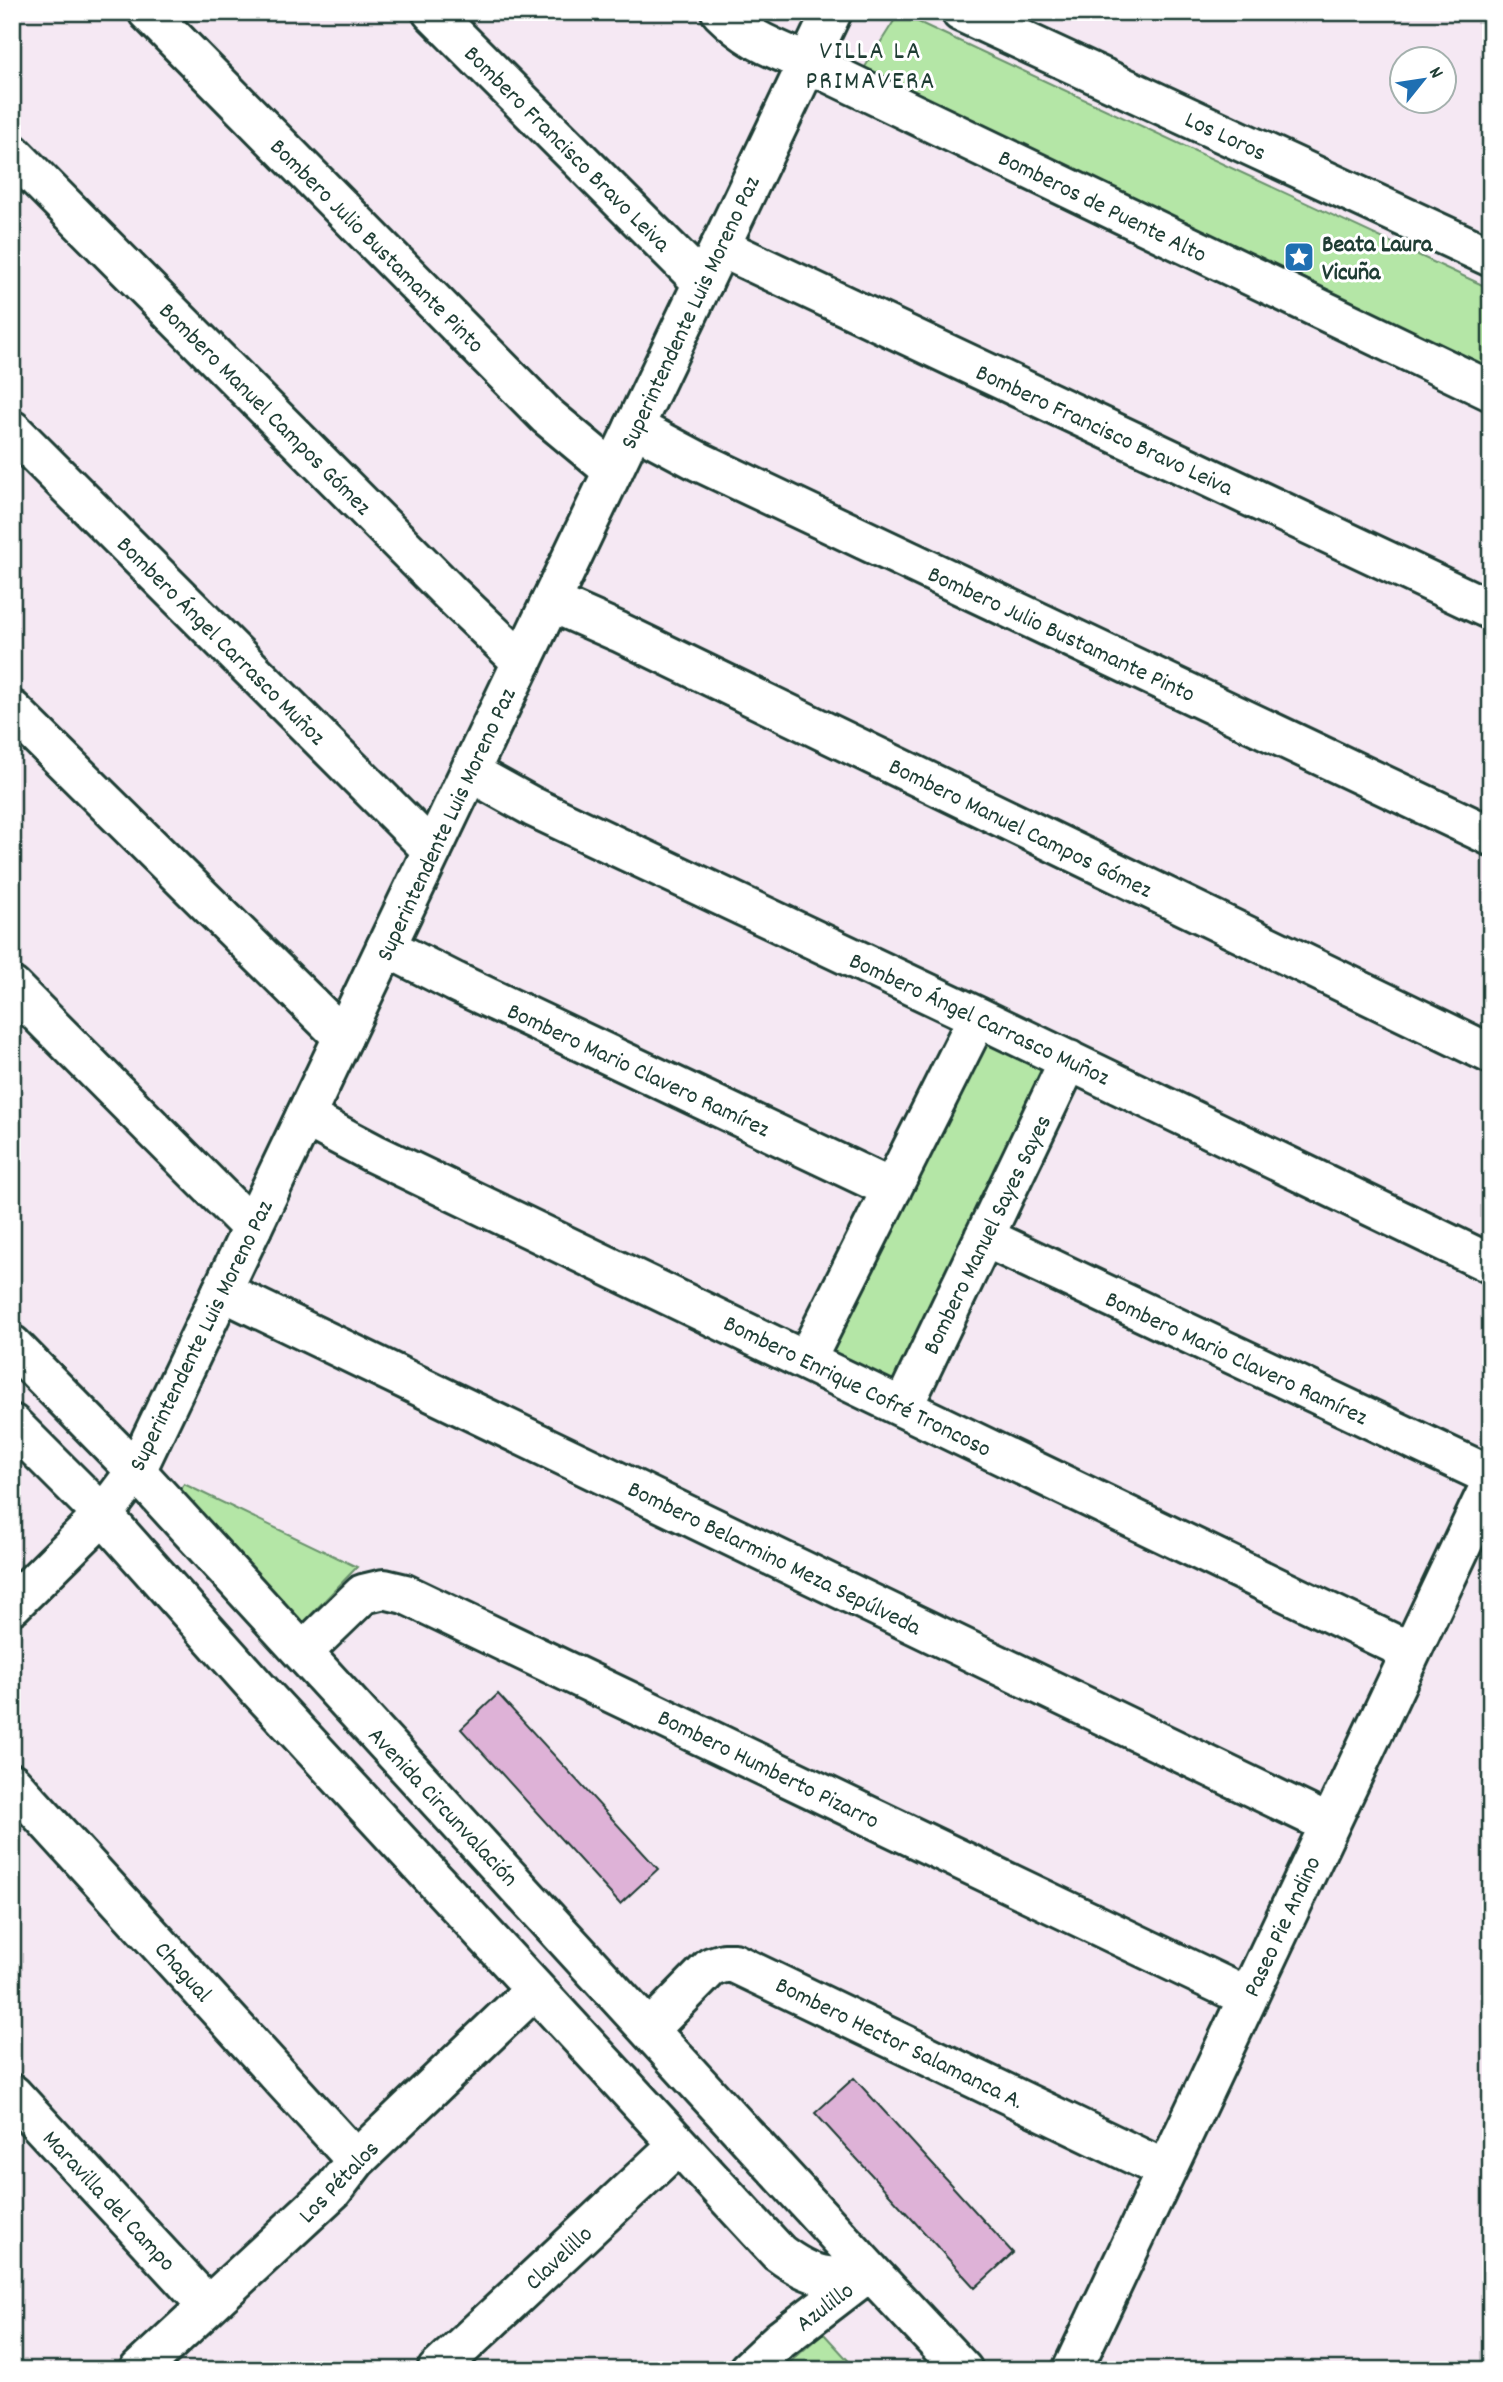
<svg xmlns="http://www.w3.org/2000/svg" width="1503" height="2382" font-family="Dekko,sans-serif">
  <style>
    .green { fill: #b4e6a6; stroke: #6a926d; stroke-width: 2 }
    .building { fill: #deb2d7; stroke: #1f3d34; stroke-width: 2 }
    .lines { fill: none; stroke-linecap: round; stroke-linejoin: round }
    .minor-casing { stroke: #1f3d34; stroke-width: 44 }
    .tertiary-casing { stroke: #1f3d34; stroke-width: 44 }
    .minor { stroke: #fff; stroke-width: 38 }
    .tertiary { stroke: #fff; stroke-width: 38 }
    .labels { text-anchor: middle; stroke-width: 6; stroke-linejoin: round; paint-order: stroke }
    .street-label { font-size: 24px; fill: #1f3d34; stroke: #fff }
    .poi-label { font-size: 24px; font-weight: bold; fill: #1f3d34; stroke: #fff; text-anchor: start }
    .neighbourhood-label { font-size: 26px; letter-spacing: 2px; fill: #1f3d34; stroke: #fff }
  </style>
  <rect width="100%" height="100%" fill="#f5e8f3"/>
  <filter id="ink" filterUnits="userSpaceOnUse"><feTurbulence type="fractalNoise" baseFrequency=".0143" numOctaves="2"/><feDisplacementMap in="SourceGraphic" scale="14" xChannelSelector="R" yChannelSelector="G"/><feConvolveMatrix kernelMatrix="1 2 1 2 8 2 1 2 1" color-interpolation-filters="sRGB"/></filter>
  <g filter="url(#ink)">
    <path class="green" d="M899,13L1491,289V378L863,70Z
      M983,1033L1051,1066L896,1390L825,1354Z
      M184,1484L357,1567L301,1625L173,1498Z
      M823,2333L857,2370H781Z"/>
    <path class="building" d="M498,1694L658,1869L620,1904L461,1729Z
      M854,2078L1013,2253L975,2288L815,2113Z"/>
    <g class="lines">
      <g class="minor-casing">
        <path id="minor" d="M148,12L547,416L613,471
          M432,12L703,283
          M721,12C750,41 771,47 808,63L1491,391
          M961,12L1491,257
          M12,153L451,594L522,662
          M720,247L1491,610
          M634,427L698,461L1491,836
          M12,430L432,850
          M551,602L619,632L1491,1054
          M12,710L343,1037
          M470,772L533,807L978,1017L1491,1264
          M386,947L455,982L892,1189
          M12,987L252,1228
          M305,1117L373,1153L1411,1652
          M984,1237L1491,1476
          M222,1291L1329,1824
          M806,1360L978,1017
          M903,1407L1069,1060
          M136,1471L870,2271L963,2370
          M12,1605L103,1515L258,1689L779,2253C811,2277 831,2282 870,2271
          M303,1652L363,1594L384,1589L405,1594L1247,1997
          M12,1783L356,2160
          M649,2030L711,1967L724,1963H734L1166,2170
          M12,2094L208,2306
          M139,2370L333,2190L356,2160L535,1989
          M437,2370L678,2145
          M748,2370L780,2340L870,2271
          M1072,2370L1491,1483"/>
      </g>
      <g class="tertiary-casing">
        <path id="tertiary" d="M12,1345L136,1471
          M12,1424L103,1515L136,1471L832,12"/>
      </g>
      <use href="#minor" class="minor"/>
      <use href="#tertiary" class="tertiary"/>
    </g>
  </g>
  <defs>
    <g id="sight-square" transform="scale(1.575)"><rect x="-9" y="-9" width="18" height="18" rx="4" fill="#1f6fb2" stroke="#fff"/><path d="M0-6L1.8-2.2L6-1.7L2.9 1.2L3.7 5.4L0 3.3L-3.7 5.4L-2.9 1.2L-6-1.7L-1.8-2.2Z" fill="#fff"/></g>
  </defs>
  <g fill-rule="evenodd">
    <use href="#sight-square" x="1299" y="257"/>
  </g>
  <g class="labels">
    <g class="street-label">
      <text transform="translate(1226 135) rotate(25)" y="8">Los Loros</text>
      <text transform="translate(568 148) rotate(45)" y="8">Bombero Francisco Bravo Leiva</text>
      <text transform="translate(1103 205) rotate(26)" y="8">Bomberos de Puente Alto</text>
      <text transform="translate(378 245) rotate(45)" y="8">Bombero Julio Bustamante Pinto</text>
      <text transform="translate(689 312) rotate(-65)" y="8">Superintendente Luis Moreno Paz</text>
      <text transform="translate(266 408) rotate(45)" y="8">Bombero Manuel Campos Gómez</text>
      <text transform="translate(1105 429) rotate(25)" y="8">Bombero Francisco Bravo Leiva</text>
      <text transform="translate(1062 633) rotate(25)" y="8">Bombero Julio Bustamante Pinto</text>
      <text transform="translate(222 640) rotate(45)" y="8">Bombero Ángel Carrasco Muñoz</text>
      <text transform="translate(445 824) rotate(-65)" y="8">Superintendente Luis Moreno Paz</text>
      <text transform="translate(1021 827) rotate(26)" y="8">Bombero Manuel Campos Gómez</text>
      <text transform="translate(980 1018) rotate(25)" y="8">Bombero Ángel Carrasco Muñoz</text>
      <text transform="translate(639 1069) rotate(25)" y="8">Bombero Mario Clavero Ramírez</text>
      <text transform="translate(986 1234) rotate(-64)" y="8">Bombero Manuel Sayes Sayes</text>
      <text transform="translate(200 1335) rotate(-64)" y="8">Superintendente Luis Moreno Paz</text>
      <text transform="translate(1237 1357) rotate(25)" y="8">Bombero Mario Clavero Ramírez</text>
      <text transform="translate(858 1385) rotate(26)" y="8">Bombero Enrique Cofré Troncoso</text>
      <text transform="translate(775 1557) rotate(26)" y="8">Bombero Belarmino Meza Sepúlveda</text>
      <text transform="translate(769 1768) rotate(26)" y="8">Bombero Humberto Pizarro</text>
      <text transform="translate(444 1806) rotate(47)" y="8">Avenida Circunvalación</text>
      <text transform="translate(1281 1926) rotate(-65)" y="8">Paseo Pie Andino</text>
      <text transform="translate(184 1971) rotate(48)" y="8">Chagual</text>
      <text transform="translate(900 2042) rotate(26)" y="8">Bombero Hector Salamanca A.</text>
      <text transform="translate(338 2181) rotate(-46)" y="8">Los Pétalos</text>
      <text transform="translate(110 2200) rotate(47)" y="8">Maravilla del Campo</text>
      <text transform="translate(558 2257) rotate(-43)" y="8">Clavelillo</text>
      <text transform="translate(824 2306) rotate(-37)" y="8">Azulillo</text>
    </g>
    <g class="poi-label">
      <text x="1322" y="251">Beata Laura<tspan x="1322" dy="28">Vicuña</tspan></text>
    </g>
    <g class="neighbourhood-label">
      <text x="871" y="58">VILLA LA<tspan x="871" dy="30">PRIMAVERA</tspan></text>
    </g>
  </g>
  <rect width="1503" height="2382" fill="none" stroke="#fff" stroke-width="42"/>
  <rect x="21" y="21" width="1461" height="2340" fill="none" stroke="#1f3d34" stroke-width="2.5" filter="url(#ink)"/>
  <g transform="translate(1423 80) rotate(60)"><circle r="33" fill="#ffffff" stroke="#a5b1ae" stroke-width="2"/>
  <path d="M0-5L12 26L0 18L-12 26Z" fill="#1f6fb2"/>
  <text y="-10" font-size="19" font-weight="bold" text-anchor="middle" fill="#1f3d34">N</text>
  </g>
</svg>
